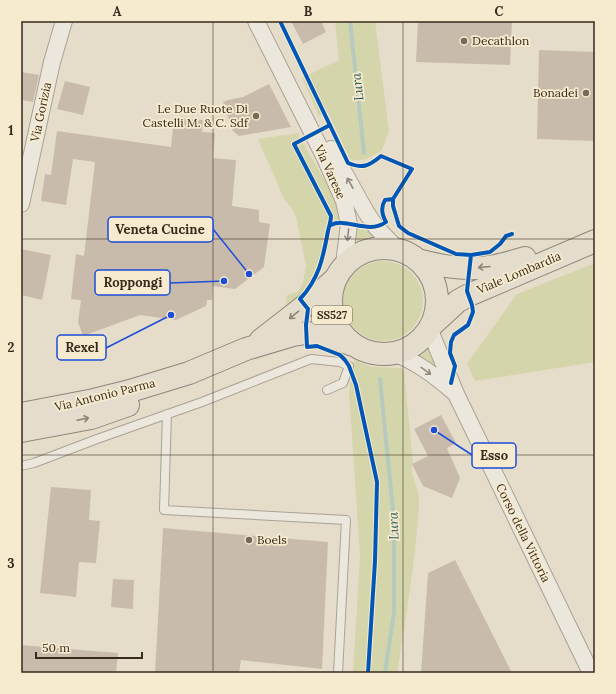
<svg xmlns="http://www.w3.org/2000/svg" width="616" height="694" font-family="Lora,serif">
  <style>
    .green { fill: #d5d5ac }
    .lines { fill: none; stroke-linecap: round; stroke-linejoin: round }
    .stream { stroke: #b6cabd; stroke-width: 4 }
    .building { fill: #c9bbab }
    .service-casing { stroke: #aaa294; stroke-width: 10 }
    .minor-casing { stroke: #aaa294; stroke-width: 18 }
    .primary-casing { stroke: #8f877a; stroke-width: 24 }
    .service { stroke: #ece7dd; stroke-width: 8 }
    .minor { stroke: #ece7dd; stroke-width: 16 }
    .primary { stroke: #e4ddcd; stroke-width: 22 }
    .cycleway-casing { stroke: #f7ebcf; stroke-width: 6 }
    .cycleway { stroke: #0057b8; stroke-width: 4 }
    .oneway { stroke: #92887c }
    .oneway2 { stroke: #8e8474 }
    .grid { fill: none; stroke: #382a1c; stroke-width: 1; stroke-opacity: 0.55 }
    .poi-dot { fill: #756959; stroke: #f7ebcf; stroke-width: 1.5 }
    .labels { text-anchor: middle; stroke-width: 3.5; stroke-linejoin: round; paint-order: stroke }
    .shield { fill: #f7ebcf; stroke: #716452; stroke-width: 1 }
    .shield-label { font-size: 11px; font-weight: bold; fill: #382a1c }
    .poi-label { font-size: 12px; fill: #382a1c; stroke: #f7ebcf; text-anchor: start }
    .street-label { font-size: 12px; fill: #382a1c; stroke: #f7ebcf }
    .water-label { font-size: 13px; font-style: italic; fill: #2a5956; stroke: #f7ebcf }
    .leader { fill: none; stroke: #1d4ed8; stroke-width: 1.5 }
    .callout-dot { fill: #1d4ed8; stroke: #f7ebcf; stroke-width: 1.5 }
    .callout { fill: #f7ebcf; stroke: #1d4ed8; stroke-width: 1.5 }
    .callout-label { font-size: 13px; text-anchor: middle; font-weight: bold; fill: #382a1c }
    .neatline { fill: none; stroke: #382a1c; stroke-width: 1.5 }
    .grid-label { font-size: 13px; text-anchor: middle; font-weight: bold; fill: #382a1c }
  </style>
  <rect width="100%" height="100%" fill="#e5ddca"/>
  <path class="green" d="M335,21H375L389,131L382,150C370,158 365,162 350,159L328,113L319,116L302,78L339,60Z
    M298,133L310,155L335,198L341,220L333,221L326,225C322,253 315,293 286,305L287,295L298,292L303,283L306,265L296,217L291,207L284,199L258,139Z
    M356,229L372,231L376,236L368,237L356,242Z
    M343 301a40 40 0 1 1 80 0a40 40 0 1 1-80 0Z
    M595,263V362L475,381L467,364L517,294Z
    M429,346L439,370L416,356Z
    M354,360L371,367L402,368L404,372L413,461C408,474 420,488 419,502C416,559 406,616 397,673H353L360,556L349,391Z"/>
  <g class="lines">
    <path class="stream" d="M350,21L364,153
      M380,379L394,521V612L385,673"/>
  </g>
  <path class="building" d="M291,21H321L326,32L303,44Z
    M418,21H512L510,65L416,62Z
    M539,50L595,52V141L537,139Z
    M21,72L39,75L33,102L21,100Z
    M65,81L90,87L83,115L57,109Z
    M269,84L291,127L239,136L233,131L223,102L228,100L243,97Z
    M174,118L203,120L202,132L215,133L213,158L236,160L232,206L259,210V222L270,224L264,267L235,289L213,286L212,300H207L206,306L176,320L140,315L83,336L78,322L81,300L71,299L76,254L84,256L95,162L73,159L66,205L41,201L45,174L51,175L57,131L171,147Z
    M21,249L51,255L42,300L21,295Z
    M441,415L456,443L447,448L460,478L452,498L423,486L412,464L428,456L414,429Z
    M51,487L91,490L89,520L100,521L96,563L79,562L76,597L40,593Z
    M163,528L328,542L322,669L241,660L239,673H155Z
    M455,560L512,673H421L428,573Z
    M113,579L134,580L133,609L111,607Z
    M21,645L118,653L116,673H21Z"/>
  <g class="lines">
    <g class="service-casing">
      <path id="service" d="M167,414L164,510L346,520L338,673
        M21,466L34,463L97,439L202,402L311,359L340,362L349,366L343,383L327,390"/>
    </g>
    <g class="minor-casing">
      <path id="minor" d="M256,21L325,158L344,201L349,224L344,264
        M331,149L366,212L376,227L397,249
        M21,204L52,62L64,21
        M429,328L456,394L591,673
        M394,353C417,362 435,376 454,392"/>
    </g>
    <g class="primary-casing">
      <path id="primary" d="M331 301a53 53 0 1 1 106 0a53 53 0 1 1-106 0Z
        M418,260C443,267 470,271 495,266C505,264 515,261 525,258
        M432,325L458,301L469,295L595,241
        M261,340L306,305L334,280
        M21,414L94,400L130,391L189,373L246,349L293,335L306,333L326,335L353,345
        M21,431L91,418L128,405"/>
    </g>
    <use href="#service" class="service"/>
    <use href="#minor" class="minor"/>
    <use href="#primary" class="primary"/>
    <g class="cycleway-casing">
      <path id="cycleway" d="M280,21L348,163C363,169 369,166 381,156L412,169L393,199V206L399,226L408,233L456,254L471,255L490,252L500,244L506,236L512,234
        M330,125L294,144L331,216C331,222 329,226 328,231C323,258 319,279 300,299L308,309L306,325L307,347L317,346L340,355L345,360L349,366L356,385L377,482L375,561L368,673
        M331,225C346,217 368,235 386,222C382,215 380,208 385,200L393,199
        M451,383L455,366L450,353L451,342L454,335L468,325L473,312L472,305L467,291L471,255"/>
    </g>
    <use href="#cycleway" class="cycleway"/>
  </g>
  <defs><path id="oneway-shaft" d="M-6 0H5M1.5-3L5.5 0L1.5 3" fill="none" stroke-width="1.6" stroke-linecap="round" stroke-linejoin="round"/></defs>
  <g class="oneway">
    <use href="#oneway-shaft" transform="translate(350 183) rotate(-119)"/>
    <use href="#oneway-shaft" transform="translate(348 235) rotate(96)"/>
    <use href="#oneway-shaft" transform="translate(426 371) rotate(36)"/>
  </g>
  <g class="oneway2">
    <use href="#oneway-shaft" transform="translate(484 267) rotate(175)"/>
    <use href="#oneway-shaft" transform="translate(294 315) rotate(141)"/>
    <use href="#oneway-shaft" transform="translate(83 419) rotate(-12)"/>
  </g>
  <path class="grid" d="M213,21V673M403,21V673M21,239H595M21,455H595"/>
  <g class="poi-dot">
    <circle cx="464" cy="41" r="4"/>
    <circle cx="586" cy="93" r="4"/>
    <circle cx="256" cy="116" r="4"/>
    <circle cx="249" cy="540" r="4"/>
  </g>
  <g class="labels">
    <rect class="shield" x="312" y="306" width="40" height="18" rx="3"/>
    <g class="shield-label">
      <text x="332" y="319">SS527</text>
    </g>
    <g class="poi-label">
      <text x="472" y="45">Decathlon</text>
      <text x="578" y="97" text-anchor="end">Bonadei</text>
      <text x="248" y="113" text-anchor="end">Le Due Ruote Di<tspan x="248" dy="14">Castelli M. &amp; C. Sdf</tspan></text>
      <text x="257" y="544">Boels</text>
    </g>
    <g class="street-label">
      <text transform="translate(41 112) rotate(-78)" y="4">Via Gorizia</text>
      <text transform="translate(330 172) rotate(66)" y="4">Via Varese</text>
      <text transform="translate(519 273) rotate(-23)" y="4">Viale Lombardia</text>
      <text transform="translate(105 395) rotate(-14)" y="4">Via Antonio Parma</text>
      <text transform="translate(523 533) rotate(64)" y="4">Corso della Vittoria</text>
    </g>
    <g class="water-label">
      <text transform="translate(357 87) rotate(-96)" y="5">Lura</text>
      <text transform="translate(393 526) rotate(-92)" y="5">Lura</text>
    </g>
  </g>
  <path class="leader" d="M249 274L213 229M224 281L170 283M171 315L106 348M434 430L472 455"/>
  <g class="callout-dot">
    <circle cx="249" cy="274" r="4"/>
    <circle cx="224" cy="281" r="4"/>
    <circle cx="171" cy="315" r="4"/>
    <circle cx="434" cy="430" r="4"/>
  </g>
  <g class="callout">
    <rect x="108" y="217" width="105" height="25" rx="4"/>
    <rect x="95" y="270" width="75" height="25" rx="4"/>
    <rect x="57" y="335" width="49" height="25" rx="4"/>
    <rect x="472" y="443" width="44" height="25" rx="4"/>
  </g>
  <g class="callout-label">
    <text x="160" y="234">Veneta Cucine</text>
    <text x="133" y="287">Roppongi</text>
    <text x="82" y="352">Rexel</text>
    <text x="494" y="460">Esso</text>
  </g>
  <rect width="616" height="694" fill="none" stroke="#f7ebcf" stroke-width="44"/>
  <path d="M36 652v6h106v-6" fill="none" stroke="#382a1c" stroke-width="2"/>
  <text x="42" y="652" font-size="12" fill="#382a1c" stroke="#f7ebcf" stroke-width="3" paint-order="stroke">50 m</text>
  <rect x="22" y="22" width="572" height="650" class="neatline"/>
  <g class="grid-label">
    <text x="117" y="16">A</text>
    <text x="308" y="16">B</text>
    <text x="499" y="16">C</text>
    <text x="11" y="135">1</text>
    <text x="11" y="352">2</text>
    <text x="11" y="568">3</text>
  </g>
</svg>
